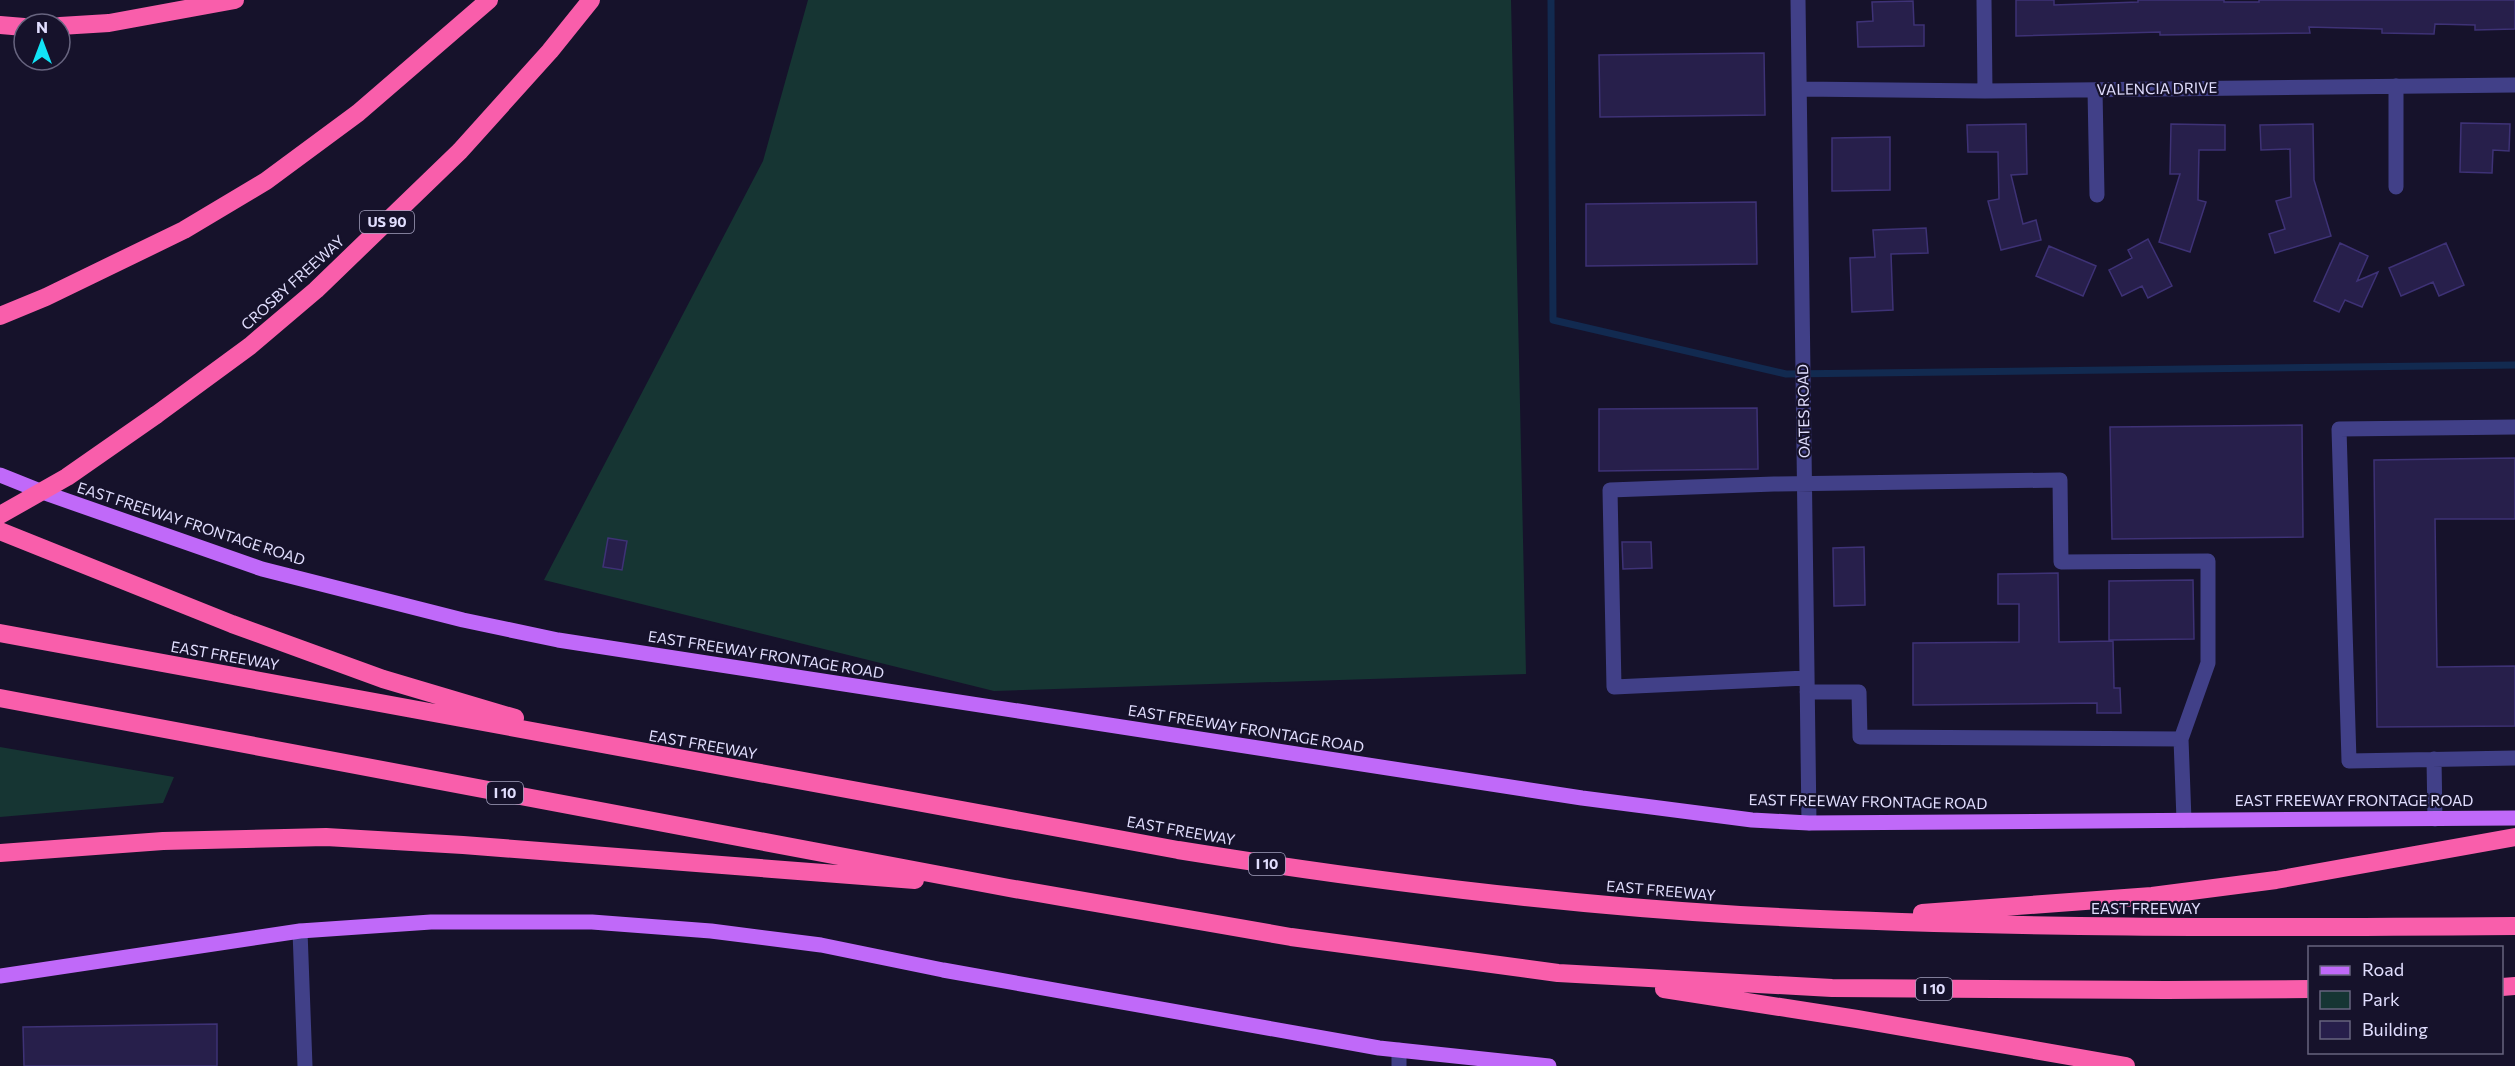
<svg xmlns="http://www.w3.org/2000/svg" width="2515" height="1066" font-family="Commissioner,sans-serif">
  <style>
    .green { fill: #163533 }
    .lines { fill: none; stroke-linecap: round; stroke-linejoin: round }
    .stream { stroke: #122a50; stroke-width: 7 }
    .building { fill: #271f4b; stroke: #3e3276; stroke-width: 1.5 }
    .minor { stroke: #414088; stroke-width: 15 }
    .major { stroke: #c069f9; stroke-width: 15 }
    .highway { stroke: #f95eab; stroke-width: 18 }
    .highway-bridge { stroke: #f95eab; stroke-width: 18 }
    .labels { text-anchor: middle; stroke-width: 4.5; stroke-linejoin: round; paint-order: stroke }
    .shield { fill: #16122b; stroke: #a4a1bf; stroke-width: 1.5 }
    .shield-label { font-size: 14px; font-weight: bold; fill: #e1defe }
    .street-label { font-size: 15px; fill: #e1defe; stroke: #16122b }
  </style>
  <rect width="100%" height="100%" fill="#16122b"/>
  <path class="green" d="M808,0H1511L1526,674L994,691L544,580L763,161Z
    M0,747L174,777L163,803L0,817Z"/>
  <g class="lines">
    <path class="stream" d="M1551,0L1553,320L1786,374L2515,365"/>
  </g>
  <path class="building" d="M2016,0H2054V5L2138,2V0H2224V2H2259V0H2515V29L2475,30V25L2435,24L2434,34L2382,33V29L2309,27L2310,33L2160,35V32L2016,36Z
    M1913,1L1914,25H1924V46L1858,47L1857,22L1873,21L1872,2Z
    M1764,53L1765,115L1600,117L1599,55Z
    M2461,123L2510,124L2509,151L2493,150L2492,173L2460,172Z
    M2026,124L2027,174L2011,175L2023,224L2036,220L2041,240L2001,250L1988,201L1999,199L1998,152H1968L1967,125Z
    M2171,124L2225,125V150H2199L2198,200L2206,202L2190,252L2159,242L2180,174H2170Z
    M2313,124L2314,180L2331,236L2275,253L2269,234L2285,229L2276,201L2291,197L2290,149L2261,150L2260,125Z
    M1890,137V190L1832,191V138Z
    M1756,202L1757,264L1586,266V204Z
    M1926,228L1928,253L1891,254L1893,310L1852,312L1850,258L1875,257L1873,230Z
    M2148,239L2172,286L2148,298L2142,286L2122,296L2109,270L2132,258L2128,250Z
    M2340,243L2368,256L2357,281L2378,272L2362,307L2345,300L2339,312L2314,301Z
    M2446,243L2464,285L2439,296L2433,282L2401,296L2389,268Z
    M2049,246L2096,266L2083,296L2036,276Z
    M1757,408L1758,469L1599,471V409Z
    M2302,425L2303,537L2112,539L2110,427Z
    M2515,458V519H2435L2437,667L2515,666V726L2377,727L2374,460Z
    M608,538L627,541L622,570L603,567Z
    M1622,542H1651L1652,568L1623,569Z
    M1864,547L1865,605L1834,606L1833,548Z
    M2058,573L2059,642L2113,641L2114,688H2120L2121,713H2097V703L1913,705V643L2019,642V604H1998V574Z
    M2193,580L2194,639L2109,640V581Z
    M217,1024V1066H24L23,1027Z"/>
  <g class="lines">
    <path class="minor" d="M1798,0L1809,823
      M1984,0L1985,91
      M2396,86V187
      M1800,89L1985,91L2515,85
      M2095,90L2097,195
      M2515,427L2339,429L2349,761L2515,758
      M1807,678L1614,687L1610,490L1774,484L2060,480L2061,562L2208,561V663L2181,739
      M1807,692H1859L1860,737L2181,739L2184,820
      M2434,759L2435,819
      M300,931L305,1066
      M1399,1050V1066"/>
    <path class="major" d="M0,475L45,493L262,569L463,620L558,640L1582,798L1752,820L1809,823L2515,818
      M0,976L300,931L431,922H592L711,931L821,945L943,970L1379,1048L1549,1066"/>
    <path class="highway" d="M0,25L24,27
      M60,26L109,23L235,0
      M0,316L46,297L184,230L266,181L358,113L489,0
      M156,415L250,346L316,290L460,151L550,51L591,0
      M0,531L232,624L383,679L515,718
      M0,633L1178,850C1364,880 1552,904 1740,915C1998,929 2257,928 2515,926
      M0,698L1009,888L1291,937L1558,973L1832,988L2166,990L2310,989
      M0,853L163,841L326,837L463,845L915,880
      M1922,913L2152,896L2276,880L2515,837
      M2502,987L2515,986
      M1664,989L1857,1019L2126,1066"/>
    <path class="highway-bridge" d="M0,515L67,477L156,415"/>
  </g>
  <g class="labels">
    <g class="shield">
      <rect x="360" y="211" width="54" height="22" rx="4.5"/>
      <rect x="487" y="782" width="36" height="22" rx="4.5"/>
      <rect x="1249" y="853" width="36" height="22" rx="4.5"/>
      <rect x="1916" y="978" width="36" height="22" rx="4.5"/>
    </g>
    <g class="shield-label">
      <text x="387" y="227">US 90</text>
      <text x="505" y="798">I 10</text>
      <text x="1267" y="869">I 10</text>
      <text x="1934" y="994">I 10</text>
    </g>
    <g class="street-label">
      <text transform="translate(2157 89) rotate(-1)" y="5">VALENCIA DRIVE</text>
      <text transform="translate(293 283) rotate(-42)" y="5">CROSBY FREEWAY</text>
      <text transform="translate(1804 411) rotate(-91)" y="5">OATES ROAD</text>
      <text transform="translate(191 524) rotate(18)" y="5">EAST FREEWAY FRONTAGE ROAD</text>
      <text transform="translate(766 655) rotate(9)" y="5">EAST FREEWAY FRONTAGE ROAD</text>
      <text transform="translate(225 656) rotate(10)" y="5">EAST FREEWAY</text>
      <text transform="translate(1246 729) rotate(9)" y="5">EAST FREEWAY FRONTAGE ROAD</text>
      <text transform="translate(703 745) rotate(10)" y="5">EAST FREEWAY</text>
      <text x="2354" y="806">EAST FREEWAY FRONTAGE ROAD</text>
      <text transform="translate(1868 802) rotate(1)" y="5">EAST FREEWAY FRONTAGE ROAD</text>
      <text transform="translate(1181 831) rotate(10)" y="5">EAST FREEWAY</text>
      <text transform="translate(1661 891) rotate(5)" y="5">EAST FREEWAY</text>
      <text x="2146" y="914">EAST FREEWAY</text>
    </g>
  </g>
  <rect x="2308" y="946" width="195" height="108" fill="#16122b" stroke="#67647f" stroke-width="1.5"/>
  <rect x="2320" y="966" width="30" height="9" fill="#c069f9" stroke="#67647f" stroke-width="1.5"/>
  <text x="2362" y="976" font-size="18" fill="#e1defe">Road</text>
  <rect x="2320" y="991" width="30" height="18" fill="#163533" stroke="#67647f" stroke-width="1.5"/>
  <text x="2362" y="1006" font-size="18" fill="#e1defe">Park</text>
  <rect x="2320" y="1021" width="30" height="18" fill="#271f4b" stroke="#67647f" stroke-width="1.5"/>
  <text x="2362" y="1036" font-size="18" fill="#e1defe">Building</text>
  <g transform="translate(42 42)"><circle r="28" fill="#16122b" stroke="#67647f" stroke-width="1.5"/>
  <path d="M0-4.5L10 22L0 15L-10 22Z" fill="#12e4f6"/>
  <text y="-9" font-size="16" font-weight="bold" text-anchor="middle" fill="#e1defe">N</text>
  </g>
</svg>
